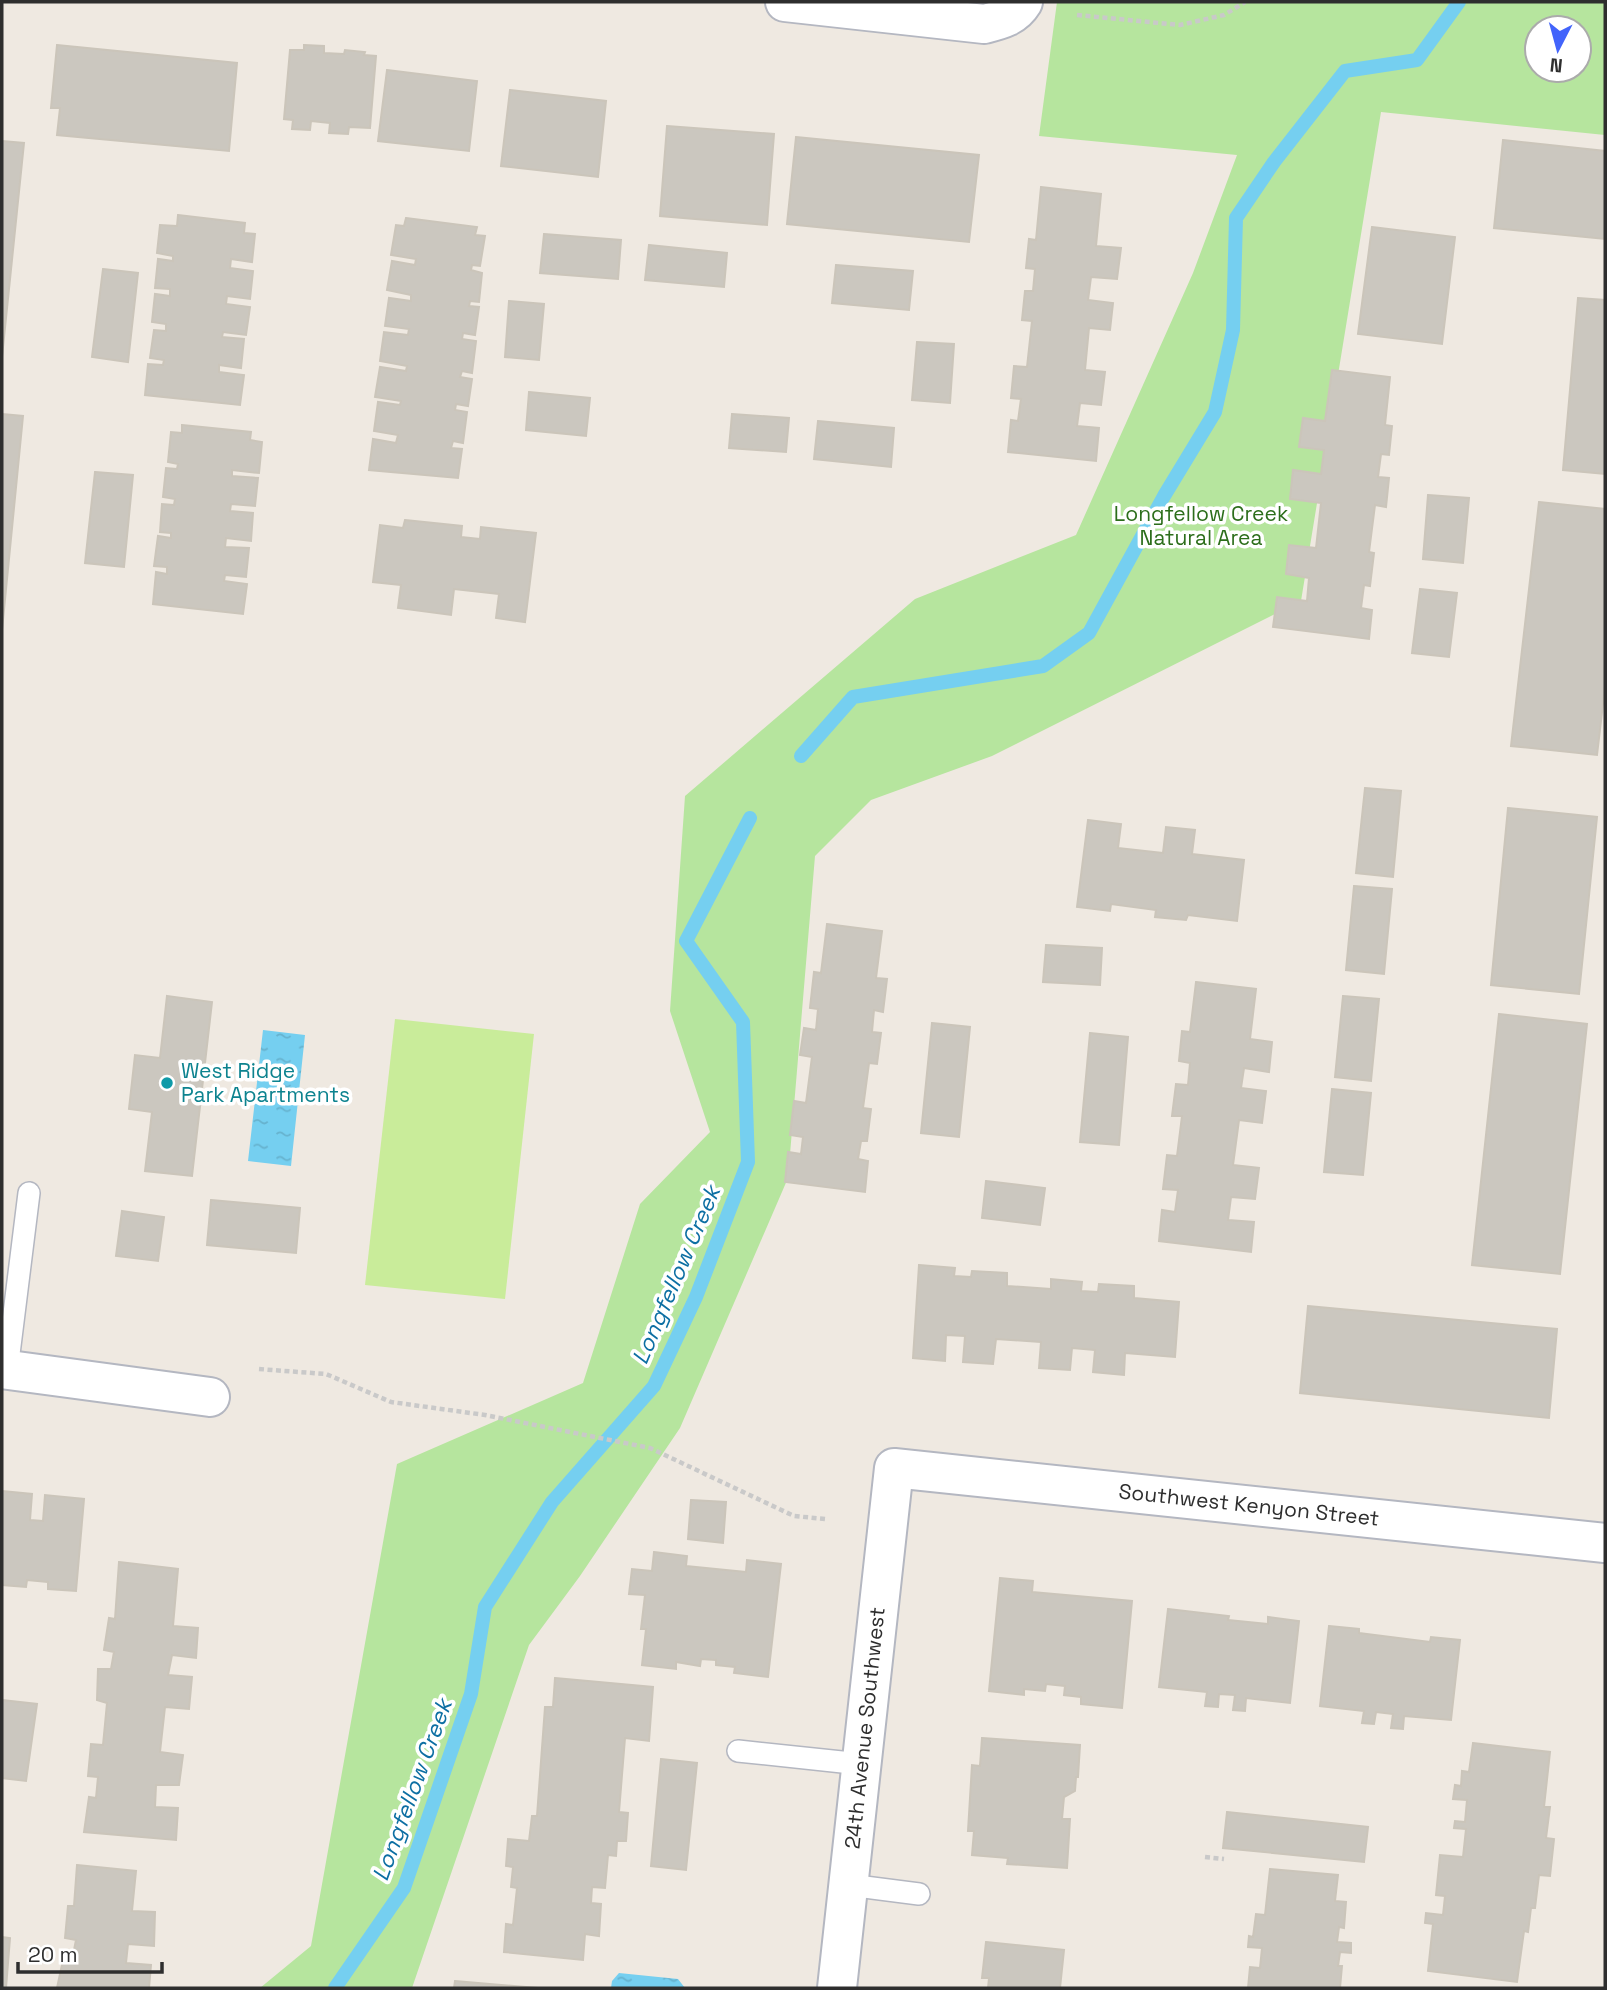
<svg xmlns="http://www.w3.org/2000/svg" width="1607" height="1990" font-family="'Space Grotesk',sans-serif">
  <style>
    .park { fill: #b6e59e; fill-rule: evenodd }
    .pitch { fill: #c9ec9a }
    .water { fill: url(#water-ripples) }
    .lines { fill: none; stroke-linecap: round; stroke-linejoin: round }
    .stream { stroke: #75cff0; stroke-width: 14 }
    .building { fill: #cbc7bf; stroke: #cbc5ba; stroke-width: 2 }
    .service-casing { stroke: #b4b7c1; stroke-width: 24 }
    .minor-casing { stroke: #b4b7c1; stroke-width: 42 }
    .path { stroke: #c9c9c9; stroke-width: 4.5; stroke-dasharray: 5 3.5; stroke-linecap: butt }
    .service { stroke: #fff; stroke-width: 21 }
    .minor { stroke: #fff; stroke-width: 38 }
    .culture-dot { fill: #0f9aa8; stroke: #fff; stroke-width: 2.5 }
    .labels { text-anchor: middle; stroke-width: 7; stroke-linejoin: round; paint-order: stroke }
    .park-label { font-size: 21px; fill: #2c6e1b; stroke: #fff }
    .culture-label { font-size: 21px; fill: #0d838f; stroke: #fff; text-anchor: start }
    .street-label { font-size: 21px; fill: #2e2e2e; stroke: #fff }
    .water-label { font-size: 23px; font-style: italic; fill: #0d6fa3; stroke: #fff }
  </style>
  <defs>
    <pattern id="water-ripples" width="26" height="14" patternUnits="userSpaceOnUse" patternTransform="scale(1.75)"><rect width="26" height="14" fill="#75cff0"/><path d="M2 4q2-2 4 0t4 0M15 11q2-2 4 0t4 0" fill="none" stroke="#66b2ce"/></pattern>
  </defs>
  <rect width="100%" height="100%" fill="#efe9e1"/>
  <path class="park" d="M1057,2H1605V135L1381,112L1301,601L992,756L871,800L815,856L788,1178L680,1428L580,1576L529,1645L412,1988H260L311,1946L397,1464L583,1383L640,1204L710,1132L670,1011L685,796L915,599L1076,535L1193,273L1237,155L1039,136ZM1537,28H1579V70H1537Z"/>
  <path class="pitch" d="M395,1019L534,1034L505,1299L365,1285Z"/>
  <path class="water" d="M263,1030L305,1035L291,1166L248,1161Z
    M619,1973L678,1979L685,1988H611L612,1981Z"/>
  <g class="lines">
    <path class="stream" d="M801,756L853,697L1043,666L1089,633L1164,496L1215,412L1233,330L1236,218L1274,162L1345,71L1417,60L1459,2
      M335,1988L404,1888L471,1694L485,1607L552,1502L654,1386L696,1297L748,1162L743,1022L686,941L750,818"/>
  </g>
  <path class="building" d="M57,45L237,63L229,151L57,135L60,108H51Z
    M304,45L324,46V53L344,54L345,50L365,52L364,55L376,56L370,128L349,127L348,134L329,133L330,123L311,121L310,130L292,129L293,120L284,119L290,50H304Z
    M387,70L477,81L469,151L378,141Z
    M510,90L606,101L598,177L501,166Z
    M667,126L774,134L767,225L660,216Z
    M796,137L979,155L969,242L787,224Z
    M1503,140L1605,151V239L1494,228Z
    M2,141L24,143L2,357Z
    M1041,187L1101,194L1096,246L1121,248L1117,279L1091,277L1088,300L1113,303L1110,330L1089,328L1085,370L1105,372L1101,405L1080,403L1077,426L1099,428L1096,461L1008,452L1011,420L1018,421L1021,399L1011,398L1014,366L1027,367L1032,321L1022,320L1025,291H1033L1035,269L1026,268L1029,239L1036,240Z
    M178,215L245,223L244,233L255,234L252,262L231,259L230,268L253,271L250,299L227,296L226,304L250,307L246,335L223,332L222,337L244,339L241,368L219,365V372L244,375L240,405L145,395L148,364L163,365L164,360L150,358L154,330L166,331V324L152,322L155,294L170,296V289L155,288L158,259L173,261V256L157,253L160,225L177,226Z
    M406,218L477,227L475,235L485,236L480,266L472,265L471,270L482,273L479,302L470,301L469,306L479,307L475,335L463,333L462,339L476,341L472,373L462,371L460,377L472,379L468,406L456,404L455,410L467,412L463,443L453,441L451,448L462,449L458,478L369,470L373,439L396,443L398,435L374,431L378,402L400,405L401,401L375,397L380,367L406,371L407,366L380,361L384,332L408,335L409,329L385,326L389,298L411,301V295L387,290L392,261L415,265L416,259L391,255L396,225L404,226Z
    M1372,227L1455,237L1442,344L1358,334Z
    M544,234L621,240L618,279L540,273Z
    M649,245L727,253L724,287L645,280Z
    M836,265L913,271L909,310L832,303Z
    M103,269L138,273L128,362L92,357Z
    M1578,298L1605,300V474L1563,470Z
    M509,301L544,304L539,360L505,357Z
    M917,342L954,344L950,403L912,400Z
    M1332,370L1390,377L1385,425L1392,426L1389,455L1381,454L1378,477L1389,478L1386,507L1375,505L1369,552L1374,553L1370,586L1364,585L1361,608L1372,610L1369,639L1273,627L1277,597L1307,601L1309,578L1286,574L1289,545L1316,548L1321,503L1290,499L1293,470L1321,474L1324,450L1299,447L1303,418L1325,421Z
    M529,392L590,398L586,436L526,430Z
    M2,414L23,416L2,630Z
    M732,414L789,418L786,452L729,448Z
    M818,421L894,428L891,467L814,459Z
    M182,425L251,432L250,440L262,442L259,473L232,470V476L258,478L255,506L231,504L230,511L253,513L251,541L226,538L225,547L249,548L246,577L225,575L224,581L247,584L243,614L153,604L156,572L167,574V567L154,566L158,536L171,538V533L160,532L162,504L174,505L175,499L163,497L166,468L177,469L178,464L168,462L171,432L182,433Z
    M95,472L133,475L124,567L85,563Z
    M1428,495L1469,498L1463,563L1423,559Z
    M1539,502L1605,509V687L1597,755L1511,746Z
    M405,520L462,526L461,537L480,539L481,527L536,533L525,622L496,618L499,594L454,589L451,615L398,608L401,585L373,582L380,525L403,528Z
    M1420,589L1457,593L1449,657L1412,653Z
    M1365,788L1401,791L1393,877L1356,873Z
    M1508,808L1597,817L1579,994L1491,985Z
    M1088,820L1121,824L1118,848L1163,853L1166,827L1195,830L1192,854L1244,860L1237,921L1188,915L1186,920L1155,917L1156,910L1111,904L1110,911L1077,907Z
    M1354,886L1392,889L1384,974L1346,970Z
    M827,924L882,931L876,978L887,979L883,1012L874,1010L872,1032L881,1033L877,1064L869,1063L863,1108L871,1109L867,1141H861L858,1159L868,1161L865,1192L785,1182L788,1152L801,1154L803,1137L790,1135L794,1101L806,1103L812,1057L800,1055L804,1028L816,1030L818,1009L810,1008L814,972L821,973Z
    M1046,945L1102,948L1100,985L1043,982Z
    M1196,982L1256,989L1250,1039L1272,1042L1269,1072L1244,1068L1241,1088L1266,1091L1262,1123L1239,1120L1233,1165L1259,1168L1255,1199L1231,1197L1228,1220L1254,1222L1251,1252L1159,1241L1162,1210L1175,1212L1178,1190L1163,1189L1167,1155L1177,1156L1182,1116H1172L1176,1084L1188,1085L1190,1063L1179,1061L1182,1031L1190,1032Z
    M167,996L212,1002L192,1176L145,1171L152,1112L129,1109L135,1055L160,1058Z
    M1343,996L1379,999L1371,1081L1335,1077Z
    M1499,1014L1587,1024L1560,1274L1472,1265Z
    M932,1023L970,1027L959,1137L921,1133Z
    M1090,1033L1128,1037L1119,1145L1080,1142Z
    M1332,1089L1371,1093L1363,1175L1324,1172Z
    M986,1181L1045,1188L1040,1225L982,1218Z
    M211,1200L300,1208L296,1253L207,1245Z
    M122,1211L164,1217L158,1261L116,1256Z
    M919,1265L955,1268L954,1276L971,1277L972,1271L1007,1273V1286L1051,1289V1279L1082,1282L1081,1291L1098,1292L1099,1284L1134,1286V1298L1179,1302L1175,1357L1125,1353L1124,1375L1093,1372L1095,1350L1072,1348L1070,1370L1039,1368L1041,1342L996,1339L993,1364L963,1362L965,1336L946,1335L945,1361L913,1358Z
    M1308,1306L1557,1329L1549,1418L1300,1393Z
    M2,1491L32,1494L30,1520L43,1521L45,1495L84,1499L76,1591L48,1589V1582L27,1580L26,1587L2,1585Z
    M691,1500L726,1502L723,1543L688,1539Z
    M654,1552L687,1556L686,1566L746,1572L747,1560L781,1564L768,1677L734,1673L735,1667L716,1665V1660L701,1659L700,1666L676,1662V1669L642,1665L646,1629H641L645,1595L629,1594L632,1569L652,1571Z
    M119,1562L178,1569L173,1626L198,1628L196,1658L172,1655L168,1675L192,1677L189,1709L165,1707L160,1752L183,1755L179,1785H156L155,1807L178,1808L176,1840L84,1832L89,1797L96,1798L98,1777L88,1776L91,1744L103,1745L107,1703L97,1700L98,1669H111L114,1652L104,1650L109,1618L115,1619Z
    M1000,1578L1033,1581L1032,1592L1132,1601L1122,1708L1081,1704V1697L1064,1695L1065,1686L1046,1684L1045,1691L1024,1689V1695L989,1691Z
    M1168,1609L1229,1616L1228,1620L1268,1624V1617L1299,1621L1290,1703L1246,1698L1245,1711L1233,1710L1235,1695L1219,1694L1218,1707L1205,1706L1207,1692L1159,1687Z
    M1329,1626L1359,1629V1633L1430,1642L1431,1637L1460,1640L1451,1720L1404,1716L1403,1729L1391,1728L1393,1714L1376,1712L1374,1724L1362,1723L1364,1711L1320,1706Z
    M555,1678L653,1687L649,1741L625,1738L619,1812L628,1813L626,1841H617L616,1856L608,1855L605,1888L592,1887L591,1903L601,1904L599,1936L585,1934L583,1960L504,1952L506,1924L513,1925L517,1888L511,1887L513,1867L506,1866L508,1839L529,1841L532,1816H537L545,1707H553Z
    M2,1700L37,1704L26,1781L2,1778Z
    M982,1738L1080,1745L1078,1777H1076L1075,1791L1064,1797L1062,1819H1070L1067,1868L1007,1864L1008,1858L972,1855L974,1831H968L972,1765L980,1766Z
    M1473,1743L1550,1752L1544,1807H1550L1546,1838L1554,1839L1550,1876L1539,1875L1535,1908H1531L1528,1932L1524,1931L1517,1982L1428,1971L1433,1924L1425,1923L1426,1913L1443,1915L1445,1896L1436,1895L1440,1855L1463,1857L1466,1829L1454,1828L1455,1821L1465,1822L1467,1800L1453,1799L1455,1785L1461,1786L1462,1771L1469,1772Z
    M661,1759L697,1763L686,1870L651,1866Z
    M1227,1812L1368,1827L1364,1862L1223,1848Z
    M77,1865L136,1871L132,1911L155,1912L154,1946L128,1944L126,1963L151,1965L149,1988H57L63,1960H72L76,1940L65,1938L68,1906H74Z
    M1270,1869L1338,1875L1335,1901L1346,1902L1344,1928L1339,1927L1337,1942L1351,1943V1953L1340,1952L1338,1966H1342L1340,1988H1248L1250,1967L1260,1968L1262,1948L1248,1947L1249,1936L1253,1937L1256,1914L1265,1915Z
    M2,1937L10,1938L6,1988H2Z
    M986,1942L1064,1950L1060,1988H988L989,1978H982Z
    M455,1981L538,1988H454Z"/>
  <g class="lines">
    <g class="service-casing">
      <path id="service" d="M7,1370L29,1193
        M738,1751L861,1764
        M849,1885L919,1894"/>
    </g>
    <g class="minor-casing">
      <path id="minor" d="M785,2L984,24C1000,20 1014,17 1023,2
        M2,1369L210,1397
        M837,1988L894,1468L1605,1543"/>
    </g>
    <path class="path" d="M1077,15L1180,25L1224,15L1245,2
      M259,1369L326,1374L391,1402L485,1415L650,1448L794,1516L825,1519
      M1205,1857L1224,1859"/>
    <use href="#service" class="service"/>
    <use href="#minor" class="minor"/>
  </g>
  <circle class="culture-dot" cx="167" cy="1083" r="7"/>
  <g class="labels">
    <g class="park-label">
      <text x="1201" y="521">Longfellow Creek<tspan x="1201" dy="24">Natural Area</tspan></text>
    </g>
    <g class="culture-label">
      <text x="181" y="1078">West Ridge<tspan x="181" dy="24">Park Apartments</tspan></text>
    </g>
    <g class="street-label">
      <text transform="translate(1249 1505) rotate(6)" y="7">Southwest Kenyon Street</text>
      <text transform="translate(865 1728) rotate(-84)" y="7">24th Avenue Southwest</text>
    </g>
    <g class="water-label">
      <text transform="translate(676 1275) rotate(-67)" y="8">Longfellow Creek</text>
      <text transform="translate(412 1790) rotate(-70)" y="8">Longfellow Creek</text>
    </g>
  </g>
  <rect width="1607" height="1990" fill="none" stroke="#2e2e2e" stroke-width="7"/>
  <g transform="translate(1558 49) rotate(186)"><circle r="33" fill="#ffffff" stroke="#ababab" stroke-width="2"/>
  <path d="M0-5L12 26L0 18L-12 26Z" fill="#4264fb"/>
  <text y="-10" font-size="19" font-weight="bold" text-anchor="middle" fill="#2e2e2e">N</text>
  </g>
  <path d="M18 1962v10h144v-10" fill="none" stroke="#2e2e2e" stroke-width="3.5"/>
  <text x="28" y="1962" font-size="21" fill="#2e2e2e" stroke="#ffffff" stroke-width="5" paint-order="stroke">20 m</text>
</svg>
